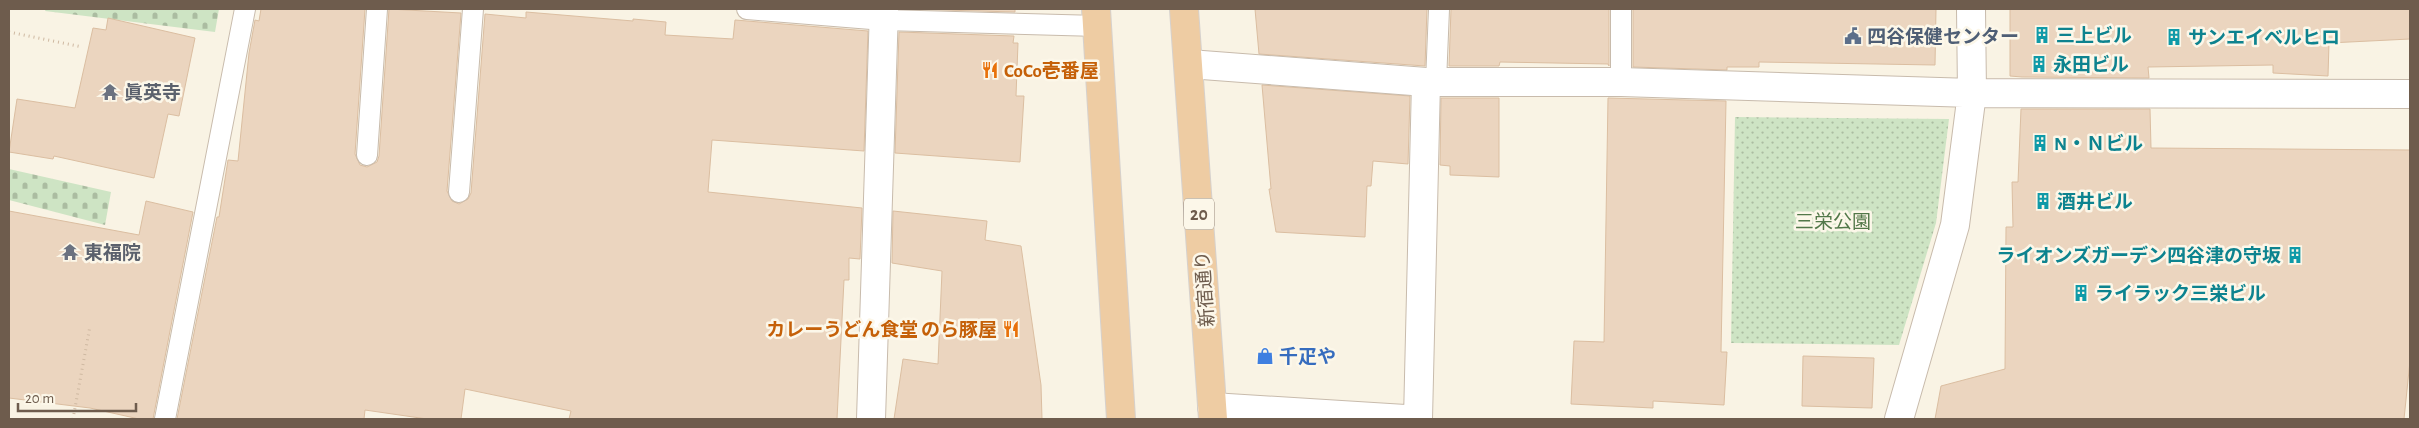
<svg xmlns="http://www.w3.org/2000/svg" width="2419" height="428" font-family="'Alegreya Sans','Noto Sans JP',sans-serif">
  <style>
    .cemetery { fill: url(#cemetery-stones) }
    .park { fill: url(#park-dots) }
    .building { fill: #ebd5bf; stroke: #dbbea1 }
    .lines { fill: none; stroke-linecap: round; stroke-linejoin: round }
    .service-casing { stroke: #c8bbac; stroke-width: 22 }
    .minor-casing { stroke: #c8bbac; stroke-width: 30 }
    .trunk-casing { stroke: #d6d1cd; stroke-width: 30 }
    .path { stroke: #cfb9a2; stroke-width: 3; stroke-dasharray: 1 4; stroke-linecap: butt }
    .service { stroke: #fff; stroke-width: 20 }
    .minor { stroke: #fff; stroke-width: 28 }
    .trunk { stroke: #eecca3; stroke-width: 28 }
    .labels { text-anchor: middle; stroke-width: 5; stroke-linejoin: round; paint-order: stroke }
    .shield { fill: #fcf7e9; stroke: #998a7c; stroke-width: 1 }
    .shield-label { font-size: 18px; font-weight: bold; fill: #6e5c4d }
    .culture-label { font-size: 19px; font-weight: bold; fill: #0d838f; stroke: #fcf7e9; text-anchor: start }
    .service-label { font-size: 19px; font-weight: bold; fill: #4e5e75; stroke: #fcf7e9; text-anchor: start }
    .food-label { font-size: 19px; font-weight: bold; fill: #c56008; stroke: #fcf7e9; text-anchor: start }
    .worship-label { font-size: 19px; font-weight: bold; fill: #5b616d; stroke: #fcf7e9; text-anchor: start }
    .park-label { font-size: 19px; fill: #527849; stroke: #fcf7e9 }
    .street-label { font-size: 19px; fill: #6e5c4d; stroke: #fcf7e9 }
    .shop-label { font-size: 19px; font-weight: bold; fill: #366cbe; stroke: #fcf7e9; text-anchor: start }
  </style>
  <defs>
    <pattern id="cemetery-stones" width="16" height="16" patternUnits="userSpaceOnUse" patternTransform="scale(1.25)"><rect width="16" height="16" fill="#cee4c4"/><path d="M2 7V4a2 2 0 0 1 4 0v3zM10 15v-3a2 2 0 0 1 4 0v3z" fill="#abbca1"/></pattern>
    <pattern id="park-dots" width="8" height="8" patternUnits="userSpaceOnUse" patternTransform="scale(1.25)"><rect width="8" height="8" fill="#cee4c4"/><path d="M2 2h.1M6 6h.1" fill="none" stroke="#abbca1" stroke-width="1.8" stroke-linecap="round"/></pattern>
  </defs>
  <rect width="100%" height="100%" fill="#f9f3e4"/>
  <path class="cemetery" d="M46,9H219L215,32L45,11Z
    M9,169L111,192L105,225L9,200Z"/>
  <path class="park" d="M1735,117L1949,119L1936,223L1899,345L1731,343Z"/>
  <path class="building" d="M261,9H365L355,154L360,165L367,167L377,162L379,156L389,9L461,13L447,191L452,201L459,204L468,199L471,193L485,14L526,18V12L633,21V19L666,22L665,35L733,39L735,20L868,31L864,151L712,140L708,192L862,208L860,259L849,258V280H844L837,419H569L571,411L465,389L461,419H427L365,410L364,419H177L217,217H219L228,160L238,161L249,53L255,20L259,21Z
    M906,9H1015V12Z
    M1255,9H1427L1425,66L1259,54Z
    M1451,9H1609V66L1608,64L1500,62L1499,66H1449Z
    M1633,9H1936L1935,65L1759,62V67H1727V70L1633,67Z
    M2010,9H2410V39L2329,43L2328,76L2273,73V65L2148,67L2149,78L2022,77L2010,76Z
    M108,18L195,38L179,116L168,114L154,178L54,156L53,159L9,152L17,99L75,108L93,28L106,30Z
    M899,32L1014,36L1013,43H1018L1016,96H1024L1020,162L895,153Z
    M1262,85L1410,96L1408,164L1373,161L1371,186H1367L1365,237L1276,232L1269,189H1271Z
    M1441,98H1499V177L1450,175V166L1440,165Z
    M1608,98L1726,101L1721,352H1727L1724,405L1653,401V408L1571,404L1574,341L1604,342Z
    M2021,109H2150L2151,148L2410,150V361L2404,419H1935L1941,386L2005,369L2006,227H2013L2012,182H2018Z
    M146,201L193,212L153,419H139L90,408L9,398V211L139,235Z
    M893,211L987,221L985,240L1021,246L1041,385L1042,419H894L903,359L938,364L942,271L892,263Z
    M1803,356L1874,358L1872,408L1802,406Z"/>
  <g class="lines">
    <g class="service-casing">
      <path id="service" d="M747,9L884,20L1098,26
        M1621,9V82
        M1436,82L1439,9
        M367,155L377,9
        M459,192L473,9
        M165,419L245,9"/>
    </g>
    <g class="minor-casing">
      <path id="minor" d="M1189,64L1426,82H1621L1972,93L2410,94
        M1212,407L1405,419
        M871,419L884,9
        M1418,419L1426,82
        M1899,419L1955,225L1972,93L1971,9"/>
    </g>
    <g class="trunk-casing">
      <path id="trunk" d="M1096,9L1121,419
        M1184,9L1213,419"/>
    </g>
    <path class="path" d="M9,32L82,47
      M73,419L90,326"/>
    <use href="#service" class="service"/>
    <use href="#minor" class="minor"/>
    <use href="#trunk" class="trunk"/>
  </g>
  <defs>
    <g id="building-bare" transform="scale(1.35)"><path d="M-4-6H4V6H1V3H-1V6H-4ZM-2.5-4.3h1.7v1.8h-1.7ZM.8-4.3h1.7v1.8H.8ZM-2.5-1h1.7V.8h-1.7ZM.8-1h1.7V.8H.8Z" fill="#0f9aa8" stroke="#fcf7e9" stroke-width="2.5" paint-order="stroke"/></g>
    <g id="civic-bare" transform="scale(1.35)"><path d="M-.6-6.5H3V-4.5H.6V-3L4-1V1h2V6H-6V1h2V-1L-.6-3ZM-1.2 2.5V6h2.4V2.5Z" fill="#5c6f8a" stroke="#fcf7e9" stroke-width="2.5" paint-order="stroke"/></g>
    <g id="restaurant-bare" transform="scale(1.35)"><path d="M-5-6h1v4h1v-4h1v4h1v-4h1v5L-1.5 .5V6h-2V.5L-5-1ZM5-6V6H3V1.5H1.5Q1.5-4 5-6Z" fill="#e8710a" stroke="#fcf7e9" stroke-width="2.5" paint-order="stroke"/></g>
    <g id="temple-bare" transform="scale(1.35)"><path d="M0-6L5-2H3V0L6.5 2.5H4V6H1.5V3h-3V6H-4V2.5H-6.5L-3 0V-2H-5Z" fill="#6b7280" stroke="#fcf7e9" stroke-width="2.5" paint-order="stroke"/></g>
    <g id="shop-bare" transform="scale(1.35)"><path d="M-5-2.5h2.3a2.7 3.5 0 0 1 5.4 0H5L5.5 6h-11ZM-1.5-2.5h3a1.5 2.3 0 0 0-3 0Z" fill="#3f7fe0" stroke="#fcf7e9" stroke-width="2.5" paint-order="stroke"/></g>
  </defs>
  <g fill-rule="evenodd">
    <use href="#building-bare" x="2042" y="35"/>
    <use href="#civic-bare" x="1853" y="36"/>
    <use href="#building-bare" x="2174" y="37"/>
    <use href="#building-bare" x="2039" y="64"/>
    <use href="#restaurant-bare" x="990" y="70"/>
    <use href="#temple-bare" x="110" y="92"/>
    <use href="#building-bare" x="2040" y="143"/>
    <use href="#building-bare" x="2043" y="201"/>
    <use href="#temple-bare" x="70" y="252"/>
    <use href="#building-bare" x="2295" y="255"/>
    <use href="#building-bare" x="2081" y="293"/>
    <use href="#restaurant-bare" x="1011" y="329"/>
    <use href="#shop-bare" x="1265" y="356"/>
  </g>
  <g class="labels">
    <rect class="shield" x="1184" y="198.5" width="30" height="31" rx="4"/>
    <g class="shield-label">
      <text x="1199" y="220">20</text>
    </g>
    <g class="culture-label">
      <text x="2056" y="42">三上ビル</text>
      <text x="2188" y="44">サンエイベルヒロ</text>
      <text x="2053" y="71">永田ビル</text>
      <text x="2054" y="150">N・Ｎビル</text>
      <text x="2057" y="208">酒井ビル</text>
      <text x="2281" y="262" text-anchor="end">ライオンズガーデン四谷津の守坂</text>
      <text x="2095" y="300">ライラック三栄ビル</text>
    </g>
    <g class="service-label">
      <text x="1867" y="43">四谷保健センター</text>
    </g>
    <g class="food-label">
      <text x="1004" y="77">CoCo壱番屋</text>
      <text x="997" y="336" text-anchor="end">カレーうどん食堂 のら豚屋</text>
    </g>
    <g class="worship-label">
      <text x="124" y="99">眞英寺</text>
      <text x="84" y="259">東福院</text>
    </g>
    <g class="park-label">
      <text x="1833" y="228">三栄公園</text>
    </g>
    <g class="street-label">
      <text transform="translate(1204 289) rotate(-94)" y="7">新宿通り</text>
    </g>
    <g class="shop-label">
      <text x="1279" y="363">千疋や</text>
    </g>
  </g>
  <rect width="2419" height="428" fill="none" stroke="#6e5c4d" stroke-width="20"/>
  <path d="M18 403v8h118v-8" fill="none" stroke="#6e5c4d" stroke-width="2.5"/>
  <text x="25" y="403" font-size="15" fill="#6e5c4d" stroke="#fcf7e9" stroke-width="4" paint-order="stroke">20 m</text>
</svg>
